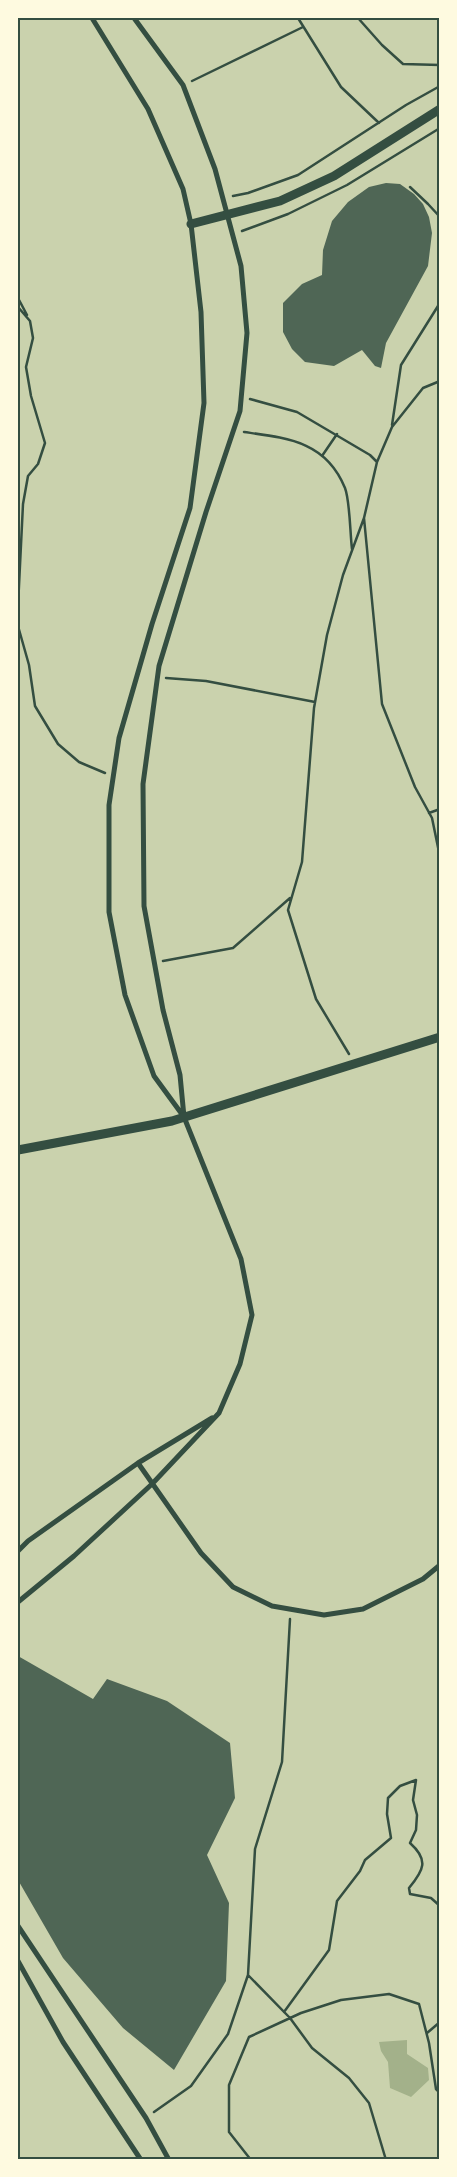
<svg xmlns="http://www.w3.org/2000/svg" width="457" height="2177" font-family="'Noto Serif',serif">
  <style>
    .green { fill: #cad2ad }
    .water { fill: #a3b18a }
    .building { fill: #4f6655 }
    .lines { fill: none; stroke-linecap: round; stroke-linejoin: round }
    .path { stroke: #344e41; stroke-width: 2.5 }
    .minor { stroke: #344e41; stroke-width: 5 }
    .tertiary { stroke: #344e41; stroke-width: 9 }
    .neatline { fill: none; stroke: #344e41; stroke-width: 2 }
  </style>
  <rect width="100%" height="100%" fill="#e9edc9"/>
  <path class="green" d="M18,18H439V2159L18,2160Z"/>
  <path class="water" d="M407,2040V2054L428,2068L429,2080L411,2097L390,2088L388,2062L381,2051L379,2042Z"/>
  <path class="building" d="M386,183L400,184L414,194L423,204L429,217L432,233L428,266L386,343L381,368L375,366L362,350L334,366L305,362L292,349L283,332V303L302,284L322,275L323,250L332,221L348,202L369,187Z
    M18,1656L93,1699L107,1679L167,1701L230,1743L235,1798L207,1855L229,1903L226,1981L174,2070L123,2028L63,1958L18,1880Z"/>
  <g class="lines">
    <path class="path" d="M298,18L341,87L379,123
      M358,18L382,45L403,64L440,65
      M192,81L303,27
      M410,187L428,204L440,217
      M233,196L248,193L298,175L406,105L440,86
      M242,231L288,214L347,185L440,128
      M18,298L27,315
      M18,307L30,321L33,338L26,367L31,396L45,443L38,464L28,476L23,504L18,606
      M440,381L423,388L392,427L377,462L364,518L382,704L415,787L432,818L440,857
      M250,399L297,412L370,455L377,462
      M392,425L401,365L438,306L440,296
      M244,432C287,438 326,441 345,488C350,501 350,533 352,549
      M322,456L337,434
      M18,626L29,665L35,706L58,744L79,762L105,773
      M166,678L206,681L315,702
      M429,813L440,809
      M163,961L233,948L290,898
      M439,1025L440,1017
      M349,1054L316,999L288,910L302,862L314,708L327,635L343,575L364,518
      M248,1975L290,2018L312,2048L349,2078L369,2103L386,2160
      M284,2012L329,1950L337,1901L360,1871L365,1860L391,1838L387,1814L388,1798L400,1786L416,1780L413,1800L417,1815L416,1830L410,1843C429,1860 424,1870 409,1888L410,1894L431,1898L440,1906
      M427,2033L440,2022
      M154,2112L191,2086L228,2034L248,1975L255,1849L282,1762L290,1619
      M251,2160L229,2132V2085L249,2037L301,2013L341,2000L389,1994L419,2004L429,2043L436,2089L440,2093"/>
    <path class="minor" d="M134,18L183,85L215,169L241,266L247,333L240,411L206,512L159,666L143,784L144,906L163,1010L180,1075L184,1117
      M138,1463L201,1553L233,1587L272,1606L324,1615L363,1609L423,1579L440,1565
      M18,1551L28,1541L138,1463L212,1418
      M18,1602L74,1556L152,1484L219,1413L240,1364L252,1315L241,1259L184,1117L154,1076L125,995L109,912V805L119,738L152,624L190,508L204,403L201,312L191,224L183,189L148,109L92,18
      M18,1926L146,2118L169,2160
      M18,1961L63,2042L141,2160"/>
    <path class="tertiary" d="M191,224L280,201L334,176L440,109
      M18,1150L172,1121L440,1037"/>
  </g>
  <rect width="457" height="2177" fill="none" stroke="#fefae0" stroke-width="38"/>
  <rect x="19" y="19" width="419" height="2139" class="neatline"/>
</svg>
